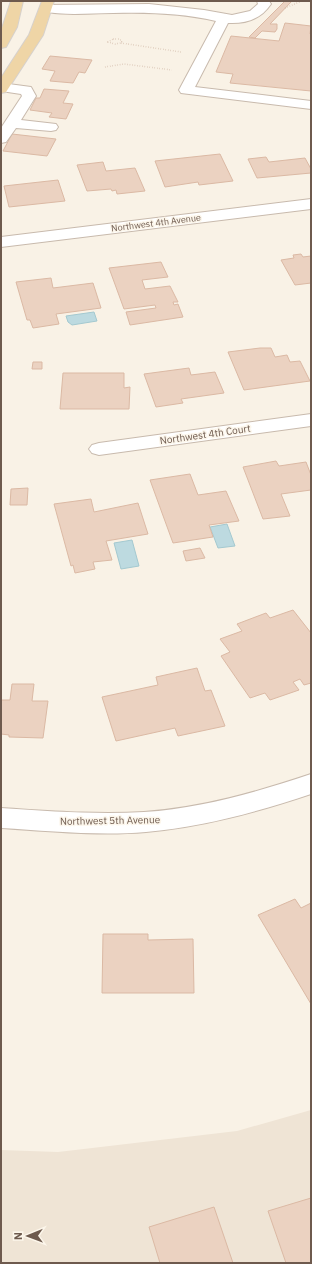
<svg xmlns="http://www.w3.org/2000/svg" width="312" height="1264" font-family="'IBM Plex Sans',sans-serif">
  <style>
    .residential { fill: #efe4d5 }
    .water { fill: #bddae0; stroke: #a4c9d0 }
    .building { fill: #ebd2c1; stroke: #dbb9a4 }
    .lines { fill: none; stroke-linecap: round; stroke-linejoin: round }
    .minor-casing { stroke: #c8baad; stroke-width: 2 }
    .major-casing { stroke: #d6d1cd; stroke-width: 2 }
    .path { stroke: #cfb6a4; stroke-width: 1.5; stroke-dasharray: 0.5 2; stroke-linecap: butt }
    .minor { fill: #fff; fill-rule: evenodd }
    .major { fill: #efd5a6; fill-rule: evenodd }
    .labels { text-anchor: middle; stroke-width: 3; stroke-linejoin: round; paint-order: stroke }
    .far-street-label { font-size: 9px; fill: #6e5a4e; stroke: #fcf6eb }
    .street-label { font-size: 10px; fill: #6e5a4e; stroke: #fcf6eb }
  </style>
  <rect width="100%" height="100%" fill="#f9f2e6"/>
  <path class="residential" d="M311,1110V1263H1V1150L58,1152L237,1131Z"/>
  <path class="water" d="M94,312L97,321L72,325L68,322L66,316Z
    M227,524L235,546L218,548L210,527Z
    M132,540L139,566L121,569L114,543Z"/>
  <path class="building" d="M285,1H292L270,24H277V29L275,32L262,31L255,38L249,37Z
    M285,23L311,26L310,34H311V91L230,83L233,74L216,72L231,36L279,41Z
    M50,56L92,60L85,73L79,72L73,83L50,81L55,71L42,69Z
    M44,89L69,91L63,103L73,104L66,119L49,117L52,113L30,110L36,98H40Z
    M12,134L56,139L47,156L3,151Z
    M220,154L233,181L199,185L198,182L165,187L155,161Z
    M266,157L269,162L305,158L311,169V173L257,178L248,159Z
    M103,162L106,171L135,168L145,191L117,194L116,190L112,191L111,189L87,191L77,165Z
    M58,180L65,201L9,207L4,186Z
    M301,254L303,257L311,256V283L295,285L281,260L294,258L293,255Z
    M161,262L168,277L142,280L145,289L170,286L178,302H173L174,305L178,304L183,317L130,325L126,312L156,308L155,305L124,309L109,268Z
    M51,278L53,288L93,283L101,308L56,314L59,324L33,328L30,320H27L16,282Z
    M260,348H271L275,357L287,355L290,362L300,361L310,381L244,390L228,352Z
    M33,362H42V369H32Z
    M189,368L191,375L215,372L224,393L181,399L183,403L156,407L144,374Z
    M63,373H124V388L130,387L129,409H60Z
    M276,461L279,466L306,462L311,475V490L281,494L290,516L263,519L243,467Z
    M190,474L198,495L226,491L239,521L209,525L213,537L173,543L150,480Z
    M28,488L27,505H10L11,489Z
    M91,499L94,512L138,503L148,534L106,541L112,560L93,562L95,569L75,573L73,565L71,566L54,504Z
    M200,548L205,558L186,561L183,551Z
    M293,610L311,633V683L304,685L300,679L293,682L299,690L270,700L265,693L250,698L221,656L230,652L220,639L242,631L237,624L266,613L270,618Z
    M197,668L205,691L211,690L225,726L178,736L175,728L116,741L102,697L158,685L156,677Z
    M12,684H34L32,701H48L43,738L9,737V735L1,734V700H10Z
    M295,899L301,908L311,903V1004L258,915Z
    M103,934H148V940L193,939L194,993H102Z
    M311,1198V1263H286L268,1211Z
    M214,1207L233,1263H160L149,1227Z"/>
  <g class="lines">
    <g class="minor-casing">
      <path id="minor" d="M257,1H269L271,4C261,19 246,24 228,23L195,87L311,101V109L181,93L179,90L216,21C182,13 147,12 113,13C90,13 65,16 42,11L40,8L42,5L149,4L204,10L232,15L250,11L258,4Z
        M1,83L31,87L36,96L21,120L56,124L58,127L56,130L51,131L16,128L6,142L1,143V128L22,96L21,94L1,91Z
        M311,199V209L1,247V237Z
        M311,414V426L99,455L92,453L89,449L92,445L99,443Z
        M311,774V794C257,812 203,827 146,832C98,836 49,831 1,828V808C49,811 97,815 144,812C202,808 257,792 311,774Z"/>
    </g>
    <g class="major-casing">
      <path id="major" d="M11,1H23L17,27L6,47L1,48V31Z
        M42,1H54L43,35L6,92L1,93V78L29,35Z"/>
    </g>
    <path class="path" d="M285,8L302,1
      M113,39H119L122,41L121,43L115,44L108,42Z
      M121,43L181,52
      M105,67L124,64L172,70"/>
    <use href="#minor" class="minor"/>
    <use href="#major" class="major"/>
  </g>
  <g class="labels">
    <g class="far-street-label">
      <text transform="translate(156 223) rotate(-7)" y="3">Northwest 4th Avenue</text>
    </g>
    <g class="street-label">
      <text transform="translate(205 434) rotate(-8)" y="4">Northwest 4th Court</text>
      <text transform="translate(110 820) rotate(-1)" y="4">Northwest 5th Avenue</text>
    </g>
  </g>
  <rect width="312" height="1264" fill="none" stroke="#6e5a4e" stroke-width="4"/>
  <g transform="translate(28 1236) rotate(269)" stroke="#fcf6eb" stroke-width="3" paint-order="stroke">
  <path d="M0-3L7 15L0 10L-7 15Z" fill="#6e5a4e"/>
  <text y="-6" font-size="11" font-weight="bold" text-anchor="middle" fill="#6e5a4e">N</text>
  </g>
</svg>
